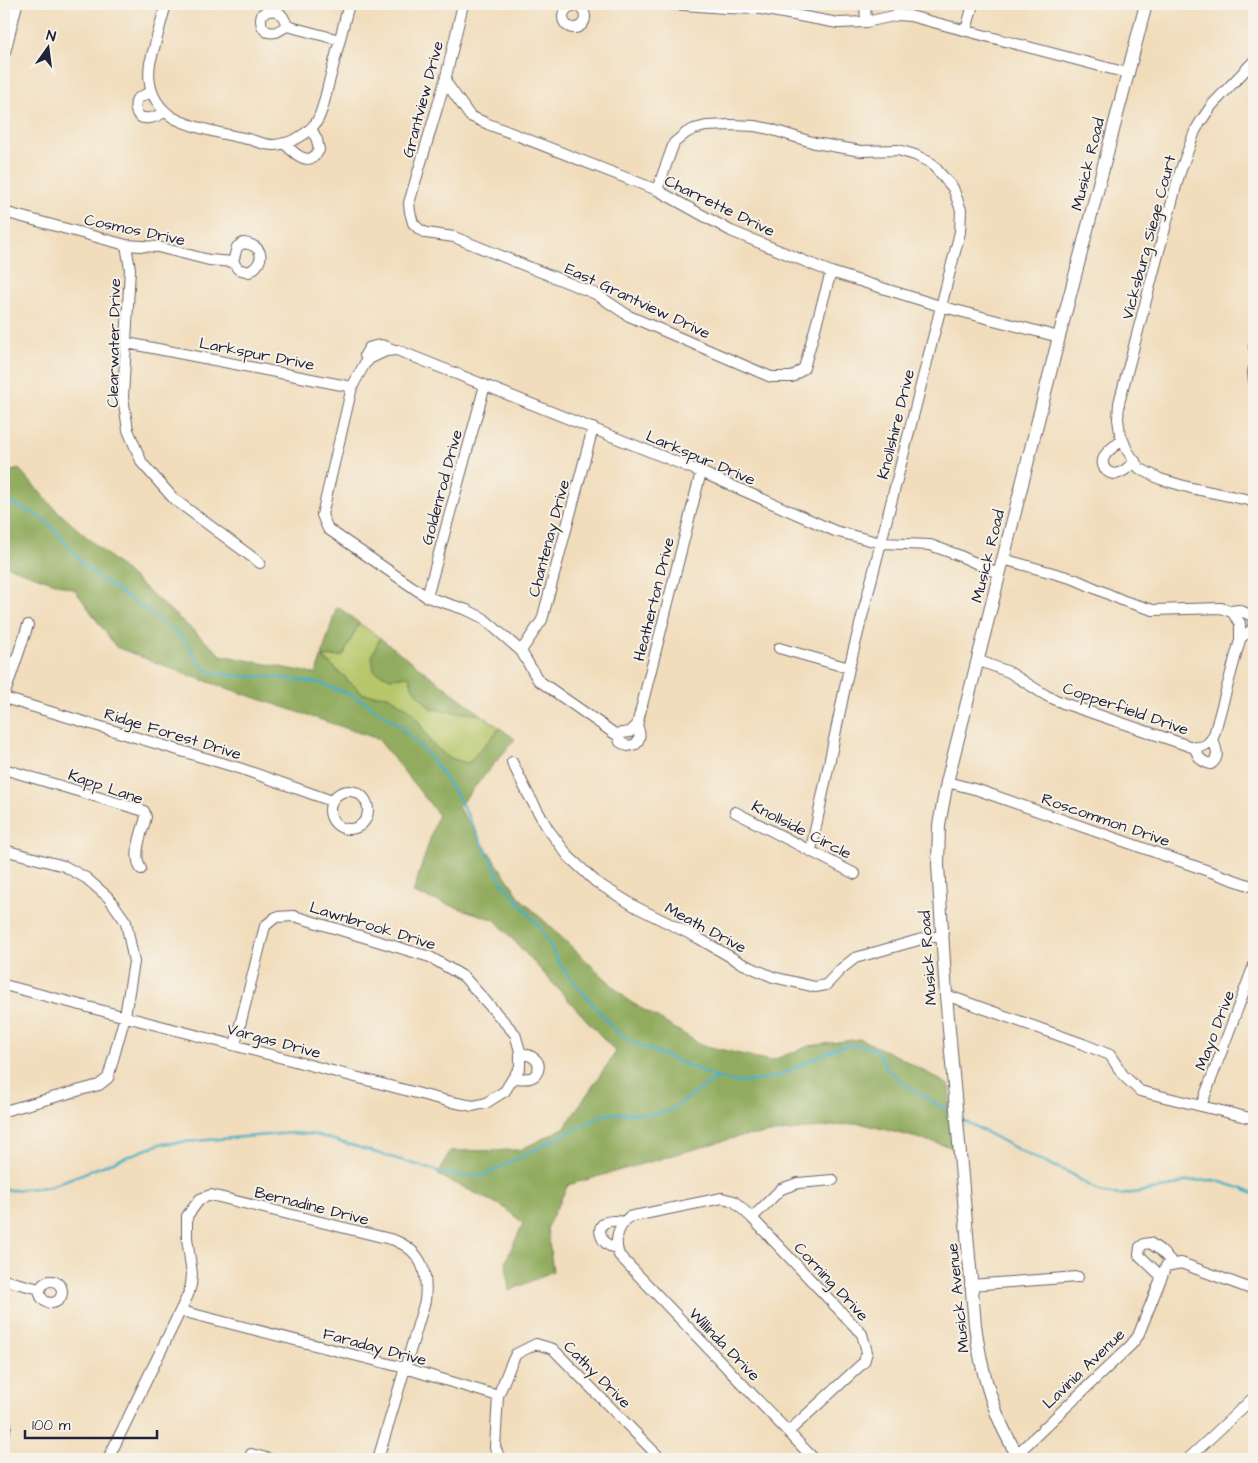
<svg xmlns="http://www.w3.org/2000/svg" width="1258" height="1463" font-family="'Architects Daughter',sans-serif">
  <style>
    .green { fill: #b7c76a; stroke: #6c7452 }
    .forest { fill: #91ac5e; stroke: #5a674c }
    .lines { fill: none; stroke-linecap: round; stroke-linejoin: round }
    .stream { stroke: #46afc5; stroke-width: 2.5 }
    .minor-casing { stroke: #6a6368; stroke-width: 12 }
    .tertiary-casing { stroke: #6a6368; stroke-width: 14 }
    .minor { stroke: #fff; stroke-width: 10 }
    .tertiary { stroke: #fff; stroke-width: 12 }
    .labels { text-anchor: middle; stroke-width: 4; stroke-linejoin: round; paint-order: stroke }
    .street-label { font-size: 16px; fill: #22223b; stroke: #f7f3e8 }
  </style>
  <rect width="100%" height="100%" fill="#f7f3e8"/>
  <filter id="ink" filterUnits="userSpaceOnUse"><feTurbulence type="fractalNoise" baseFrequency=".02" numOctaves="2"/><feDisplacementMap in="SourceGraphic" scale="10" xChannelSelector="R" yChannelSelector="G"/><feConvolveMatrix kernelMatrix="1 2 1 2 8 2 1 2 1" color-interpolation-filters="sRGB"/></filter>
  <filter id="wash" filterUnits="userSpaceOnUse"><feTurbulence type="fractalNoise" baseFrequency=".0096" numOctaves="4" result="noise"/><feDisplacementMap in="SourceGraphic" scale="20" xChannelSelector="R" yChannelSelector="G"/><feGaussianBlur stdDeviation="1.12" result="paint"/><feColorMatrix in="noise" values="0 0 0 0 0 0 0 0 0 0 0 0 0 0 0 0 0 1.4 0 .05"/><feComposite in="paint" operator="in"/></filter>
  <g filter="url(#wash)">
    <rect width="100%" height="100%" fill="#f1ddbc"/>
    <path class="green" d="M359,623L380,638L372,656L391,678L409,676L413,688L431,709L482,715L500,728L468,764L449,758L432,744L412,711L388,696L363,694L322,656H343Z"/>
    <path class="forest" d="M19,469L56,510L221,655L316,674L337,606L359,623L343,656L322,657L363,694L388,696L412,711L432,744L449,758L468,763L500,728L515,739L458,807L521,899L629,1001L702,1045L770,1061L809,1046L860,1039L899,1057L949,1085L952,1147L859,1123L737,1137L568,1185L547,1227L553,1271L509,1291L506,1261L523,1223L502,1206L438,1175L450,1151L520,1150L564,1128L616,1052L495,920L413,893L438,814L378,739L188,675L116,647L75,590L4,565V473Z
      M380,638L482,715L431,709L413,688L409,676L391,678L374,671L372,656Z"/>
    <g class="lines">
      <path class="stream" d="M4,500L29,511L41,518L53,528L84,565L102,580L146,610L176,632L187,643L200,665L205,669L213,673L238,676L275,677L323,684L360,699L399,725L432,759L458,797L502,882L542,930L559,963L573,981L615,1030L630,1041L717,1078L741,1083L776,1077L839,1047L851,1045L867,1047L879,1053L887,1069L909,1087L952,1113
        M961,1119L1025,1153L1070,1173L1088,1185L1103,1193L1120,1195L1166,1188L1187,1181L1214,1180L1243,1189L1254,1194
        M4,1190H14L48,1187L160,1144L292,1133L317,1135L444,1173L468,1176L485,1175L603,1115L617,1113L655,1114L669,1111L717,1078"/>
    </g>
  </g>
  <g filter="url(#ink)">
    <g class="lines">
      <g class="minor-casing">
        <path id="minor" d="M166,4L150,63C147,83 152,101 168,114C182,126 228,135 248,139C256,141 265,145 274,145C289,144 305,136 314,125C322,117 326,93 329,82C336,56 342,30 349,4
          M463,4L445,81L409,203L410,212L413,223L419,229L426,233L454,237L596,294L629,316L771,377H792L804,368L831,272
          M671,4L725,8L761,9L838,23L866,22L898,15L910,16L1127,73
          M865,4L866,22
          M563 17a11 11 0 1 1 22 0a11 11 0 1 1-22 0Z
          M287,26C283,28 279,31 276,32C263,35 259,24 262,14C276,6 283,13 287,26L340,40
          M966,31L973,4
          M1254,61L1212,105L1201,121L1195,131L1179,175L1119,403L1118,419L1120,433L1127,450L1139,468L1160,479L1191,488L1254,501
          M445,81L470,116L488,124L657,190L731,231L831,272L940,306L1059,337
          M152,91L137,99C133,109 137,120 149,118C155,118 160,114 165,112
          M284,143C294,153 309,169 319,150L317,140L311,128
          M657,190L674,143L686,133L694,129L706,126L731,125L755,126L770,129L815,143L861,151L898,150L915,155L931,163L953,188L961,210L960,232L849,668L811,850
          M4,212L126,245L158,247L209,260L233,262
          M243,243C263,245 267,261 249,272L238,269L233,262L237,247Z
          M126,245L130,269L123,397L128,430L142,463L174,499L260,563
          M127,343L352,387
          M1254,346V348
          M367,362L365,355L369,348C380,344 383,344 393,350
          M1254,368L1253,373L1254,381
          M1123,440C1116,445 1105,451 1103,460C1102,464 1104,468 1107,471C1117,479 1128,468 1135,461
          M701,472L637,725L630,732L615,734L538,680L521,651L483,618L467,610L427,597L328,529L322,515L352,387L365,363L371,358L386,351L397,350L701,472L835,531L881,543L930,545L958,555L1000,574
          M427,597L485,385
          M1230,611L1239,610L1252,616L1254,622L1252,630L1240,638
          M779,648L849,668
          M521,651L542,620L593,428
          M977,660L1009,672L1047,696L1063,703L1192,747C1204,748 1208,745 1214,735L1240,640V623L1232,612L1221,608L1153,610L1124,601L1074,579L1003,559
          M4,696L28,625
          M4,698L242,769L332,801
          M618,734L620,742L628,746L636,744C641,737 640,733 637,725
          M1195,748C1198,757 1201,762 1211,764C1221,757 1216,748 1212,738
          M512,762L528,794L548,829L569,857L596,882L636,907L698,938L741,963L773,977L815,987L826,985L841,969L855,958L929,937H942
          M4,769L144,811L146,817C142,833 132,854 141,869
          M947,782L978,790L1254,887
          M330 810a19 19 0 1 1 38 0a19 19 0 1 1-38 0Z
          M735,812L855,874
          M4,850L64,866L86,878L109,898L126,922L134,962L125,1016L108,1078L99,1085L4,1111
          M4,985L447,1101L473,1106L486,1103L505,1091L520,1067V1051L515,1034L464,977L430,957L294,916L276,917L265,926L235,1045
          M946,995L1083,1044L1110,1055L1123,1075L1140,1091L1254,1119
          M514,1078C519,1078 525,1079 530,1078C538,1076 542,1065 535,1059C531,1055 525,1054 520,1053
          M1201,1106L1254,965
          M752,1218L781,1189L798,1183L833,1180
          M616,1248C614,1247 611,1247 608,1245C601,1240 595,1225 607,1222C612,1220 619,1221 624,1222
          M1161,1276L1139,1255L1140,1247L1144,1244L1150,1243L1160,1250L1174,1264
          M4,1280L40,1289
          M40 1292a11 11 0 1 1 22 0a11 11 0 1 1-22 0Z
          M970,1285L1078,1277
          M181,1311L405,1368L498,1396
          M4,1420L6,1425L4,1433
          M788,1432L864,1362L867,1352L862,1334L752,1218L734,1201L722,1198L629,1217C617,1228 614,1240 619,1255L814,1459
          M251,1454L270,1459
          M1017,1454L1131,1345L1138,1336L1166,1266L1181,1263L1254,1290
          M108,1459L188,1295L191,1285L192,1274L187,1238V1216L200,1199L211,1195L394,1240C423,1252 428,1272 425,1301L378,1459
          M500,1459L495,1447L498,1396L511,1364L516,1354L536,1344L553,1349L661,1459
          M1188,1459L1254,1397"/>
      </g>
      <g class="tertiary-casing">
        <path id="tertiary" d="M4,52L16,4
          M1020,1459C994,1419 981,1372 975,1325L946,995L938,865L939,825L947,782L1059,337L1146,4"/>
      </g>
      <use href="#minor" class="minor"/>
      <use href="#tertiary" class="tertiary"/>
    </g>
  </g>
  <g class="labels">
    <g class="street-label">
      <text transform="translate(422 99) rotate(-75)" y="6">Grantview Drive</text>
      <text transform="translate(1087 164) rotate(-76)" y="6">Musick Road</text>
      <text transform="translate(720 205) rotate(26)" y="6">Charrette Drive</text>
      <text transform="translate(135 229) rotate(12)" y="6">Cosmos Drive</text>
      <text transform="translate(1148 237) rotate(-75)" y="6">Vicksburg Siege Court</text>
      <text transform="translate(638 300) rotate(25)" y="6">East Grantview Drive</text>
      <text transform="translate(113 343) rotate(-89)" y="6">Clearwater Drive</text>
      <text transform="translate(257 353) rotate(11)" y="6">Larkspur Drive</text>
      <text transform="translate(895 424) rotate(-76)" y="6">Knollshire Drive</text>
      <text transform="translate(701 457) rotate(23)" y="6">Larkspur Drive</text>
      <text transform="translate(441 487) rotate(-75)" y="6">Goldenrod Drive</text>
      <text transform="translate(548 538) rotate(-75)" y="6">Chantenay Drive</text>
      <text transform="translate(987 556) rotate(-76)" y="6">Musick Road</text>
      <text transform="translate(653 599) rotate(-76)" y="6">Heatherton Drive</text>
      <text transform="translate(1126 708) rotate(19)" y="6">Copperfield Drive</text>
      <text transform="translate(173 733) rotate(17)" y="6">Ridge Forest Drive</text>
      <text transform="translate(106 786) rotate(19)" y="6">Kapp Lane</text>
      <text transform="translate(1106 819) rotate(19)" y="6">Roscommon Drive</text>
      <text transform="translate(802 829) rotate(27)" y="6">Knollside Circle</text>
      <text transform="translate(373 925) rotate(17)" y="6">Lawnbrook Drive</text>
      <text transform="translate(706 927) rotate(28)" y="6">Meath Drive</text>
      <text transform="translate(927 958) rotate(-94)" y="6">Musick Road</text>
      <text transform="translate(1214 1030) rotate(-69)" y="6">Mayo Drive</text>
      <text transform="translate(274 1040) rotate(15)" y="6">Vargas Drive</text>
      <text transform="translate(312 1205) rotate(14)" y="6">Bernadine Drive</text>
      <text transform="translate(832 1281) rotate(47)" y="6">Corning Drive</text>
      <text transform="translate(957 1298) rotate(-96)" y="6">Musick Avenue</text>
      <text transform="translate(725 1344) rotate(46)" y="6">Willinda Drive</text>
      <text transform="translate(375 1346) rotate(15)" y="6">Faraday Drive</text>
      <text transform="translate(1083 1368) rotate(-44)" y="6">Lavinia Avenue</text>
      <text transform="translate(598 1374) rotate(45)" y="6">Cathy Drive</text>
    </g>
  </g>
  <rect width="1258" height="1463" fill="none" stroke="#f7f3e8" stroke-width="20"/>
  <g transform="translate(48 48) rotate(14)" stroke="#f7f3e8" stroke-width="4" paint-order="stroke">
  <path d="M0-4L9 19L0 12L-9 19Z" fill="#22223b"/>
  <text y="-8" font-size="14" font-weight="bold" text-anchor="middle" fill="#22223b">N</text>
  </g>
  <path d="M25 1430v8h132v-8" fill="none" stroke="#22223b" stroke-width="2.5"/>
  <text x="32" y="1430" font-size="15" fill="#22223b" stroke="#f7f3e8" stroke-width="4" paint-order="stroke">100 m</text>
</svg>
